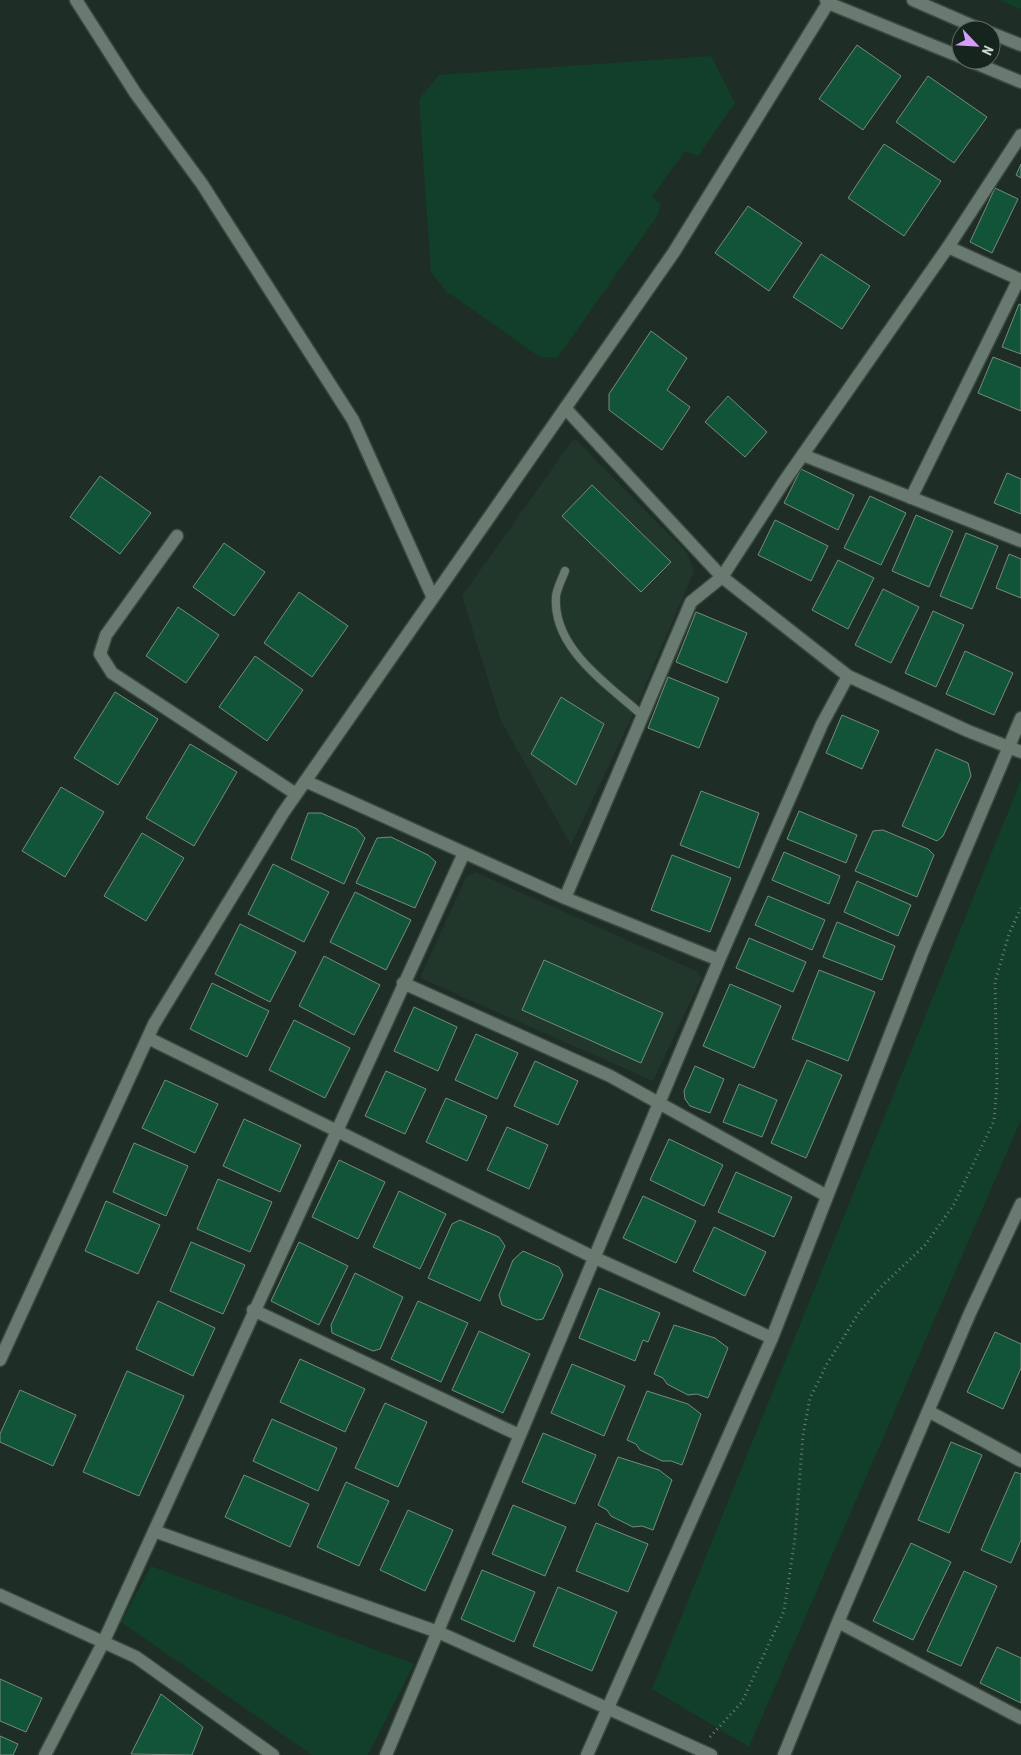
<svg xmlns="http://www.w3.org/2000/svg" width="1021" height="1755" font-family="'Roboto Condensed',sans-serif">
  <style>
    .built { fill: #22372b }
    .green { fill: #123f2a }
    .building { fill: #115437; stroke: #788a7f }
    .lines { fill: none; stroke-linecap: round; stroke-linejoin: round }
    .service-casing { stroke: #3a4840; stroke-width: 10 }
    .minor-casing { stroke: #3a4840; stroke-width: 15 }
    .tertiary-casing { stroke: #3a4840; stroke-width: 15 }
    .path { stroke: #717d76; stroke-width: 3; stroke-dasharray: 1 4; stroke-linecap: butt }
    .service { stroke: #697b71; stroke-width: 8 }
    .minor { stroke: #697b71; stroke-width: 12 }
    .tertiary { stroke: #697b71; stroke-width: 12 }
  </style>
  <rect width="100%" height="100%" fill="#1e2d25"/>
  <path class="built" d="M574,438L687,553L694,571L629,723L571,845L501,721L462,596Z
    M475,872L696,971L702,977L653,1081L420,978L466,877Z"/>
  <path class="green" d="M999,0H1021V9Z
    M711,56L735,103L698,156L685,151L652,197L661,204L658,215L558,357H540L446,291L431,272L419,99L439,75Z
    M1021,780V1120L749,1747L652,1689Z
    M151,1566L414,1664L368,1755H312L121,1622Z"/>
  <path class="building" d="M857,45L901,76L863,130L819,99Z
    M928,76L987,117L954,163L896,122Z
    M884,144L941,181L904,236L848,198Z
    M1021,164V178L1016,175Z
    M995,188L1018,199L992,253L970,242Z
    M748,206L802,243L769,291L715,253Z
    M821,254L870,286L842,329L793,297Z
    M1019,304L1021,305V354L1002,347Z
    M651,331L687,358L667,390L690,407L662,450L609,410V394Z
    M993,357L1021,368V411L978,393Z
    M728,396L767,432L745,457L705,422Z
    M801,469L854,495L838,530L784,503Z
    M1007,473L1021,479V514L994,503Z
    M100,476L151,513L120,554L70,517Z
    M592,485L671,562L641,592L562,516Z
    M870,496L906,513L881,565L844,548Z
    M916,515L953,531L929,587L892,571Z
    M775,520L828,546L811,581L758,555Z
    M966,533L998,546L972,609L940,596Z
    M224,543L265,572L234,616L193,587Z
    M1009,554L1021,559V598L996,588Z
    M838,560L874,578L848,629L812,610Z
    M883,589L919,607L891,663L855,645Z
    M299,592L348,626L312,677L264,643Z
    M178,607L219,635L186,683L146,656Z
    M933,611L964,625L936,687L905,673Z
    M696,612L747,633L727,683L676,662Z
    M965,651L1013,673L994,715L946,694Z
    M255,656L303,690L267,741L219,707Z
    M668,677L719,698L699,748L648,728Z
    M115,692L158,719L118,785L74,758Z
    M561,697L604,724L576,785L531,754Z
    M842,715L879,731L862,769L826,753Z
    M190,744L237,772L194,846L146,818Z
    M936,749L968,763L971,776L943,836L937,841L902,826Z
    M61,787L104,812L65,877L22,851Z
    M701,791L759,813L739,868L680,845Z
    M799,811L857,835L846,863L787,839Z
    M308,813H321L357,829L365,838L344,884L291,859Z
    M883,830L928,849L934,855L917,897L855,871L873,831Z
    M142,833L184,858L146,921L104,896Z
    M391,837L428,855L436,862L415,908L356,883L377,838Z
    M784,852L840,876L829,904L772,880Z
    M672,855L731,878L710,932L651,910Z
    M273,864L329,892L304,942L248,914Z
    M857,881L911,905L898,936L844,912Z
    M355,892L411,920L386,970L330,942Z
    M768,896L825,920L812,950L755,925Z
    M837,922L895,946L882,980L823,957Z
    M240,924L296,952L270,1002L215,974Z
    M749,938L806,962L793,992L736,968Z
    M324,956L380,985L354,1035L299,1006Z
    M544,960L663,1013L641,1063L522,1010Z
    M819,970L875,992L848,1061L792,1039Z
    M212,983L269,1011L247,1057L190,1029Z
    M730,984L781,1006L754,1068L703,1046Z
    M414,1007L457,1027L438,1071L394,1051Z
    M294,1020L350,1048L325,1098L269,1070Z
    M476,1034L518,1053L497,1099L455,1080Z
    M807,1060L842,1075L806,1158L771,1143Z
    M535,1061L578,1081L558,1125L514,1106Z
    M695,1066L724,1079L710,1113L690,1106L685,1099L684,1091Z
    M386,1071L426,1089L405,1134L365,1116Z
    M165,1080L218,1104L195,1153L142,1128Z
    M739,1084L777,1100L762,1137L723,1122Z
    M446,1098L487,1116L467,1161L426,1142Z
    M244,1119L301,1145L280,1192L223,1166Z
    M507,1127L548,1145L529,1189L487,1170Z
    M669,1139L723,1165L704,1206L650,1180Z
    M134,1143L188,1166L166,1216L113,1192Z
    M339,1160L385,1182L358,1239L312,1217Z
    M736,1172L792,1197L774,1237L718,1212Z
    M218,1179L272,1202L250,1252L197,1229Z
    M399,1191L446,1214L420,1269L373,1247Z
    M643,1196L696,1221L676,1263L623,1238Z
    M106,1201L160,1225L138,1274L85,1251Z
    M460,1220L499,1237L505,1246L480,1301L428,1278L452,1224Z
    M714,1227L766,1252L745,1296L693,1271Z
    M191,1242L245,1265L223,1314L170,1291Z
    M299,1242L348,1266L319,1325L271,1301Z
    M523,1251L559,1267L563,1275L543,1319L537,1320L502,1305L499,1295L513,1260Z
    M355,1273L403,1297L380,1349L373,1351L332,1333L331,1325Z
    M599,1288L660,1313L648,1342L643,1340L635,1361L579,1338Z
    M158,1301L215,1328L193,1376L136,1349Z
    M418,1301L468,1323L441,1382L391,1359Z
    M674,1325L715,1338L728,1348L708,1398L697,1394L688,1395L667,1384L663,1378L654,1374Z
    M479,1331L530,1354L503,1413L452,1390Z
    M995,1332L1021,1344V1368L1003,1409L967,1392Z
    M300,1359L365,1389L345,1432L280,1402Z
    M572,1364L625,1386L604,1436L551,1413Z
    M127,1371L184,1396L139,1496L83,1472Z
    M20,1390L76,1415L53,1466L0,1442V1434Z
    M647,1391L688,1404L701,1414L682,1465L671,1461H662L640,1450L636,1444L627,1440Z
    M385,1403L427,1422L398,1487L355,1468Z
    M272,1419L337,1448L318,1491L253,1461Z
    M543,1433L596,1455L575,1504L522,1482Z
    M951,1442L982,1455L949,1533L918,1520Z
    M618,1457L659,1470L672,1480L653,1530L642,1526L633,1527L611,1516L607,1510L598,1505Z
    M1015,1472L1021,1474V1540L1011,1563L981,1550Z
    M244,1475L309,1504L290,1547L225,1517Z
    M346,1482L389,1501L359,1566L317,1547Z
    M513,1505L566,1527L545,1576L492,1554Z
    M408,1510L453,1530L425,1591L380,1570Z
    M596,1523L648,1544L628,1592L576,1571Z
    M911,1543L951,1562L913,1640L873,1621Z
    M482,1570L535,1592L514,1642L461,1619Z
    M964,1571L997,1586L961,1666L927,1651Z
    M558,1587L617,1612L592,1671L533,1646Z
    M997,1647L1021,1658V1703L980,1683Z
    M0,1679L42,1698L26,1732L0,1721Z
    M161,1694L203,1727L192,1755L131,1754Z
    M0,1736L18,1744L13,1755H0Z"/>
  <g class="lines">
    <g class="service-casing">
      <path id="service" d="M565,571C562,579 557,588 556,596C552,649 609,685 643,716"/>
    </g>
    <g class="minor-casing">
      <path id="minor" d="M76,0L136,94L202,184L353,420L433,598
        M948,247L1021,280
        M565,408L722,577L848,676L968,731L1021,752
        M803,455L1021,541
        M911,498L1019,279
        M177,536L106,635L100,654L112,673L296,794
        M305,781L565,898L719,960
        M565,898L691,602L722,577L783,483L948,247L1021,135
        M403,983L610,1076L827,1196
        M148,1038L593,1257L772,1338
        M253,1310L519,1435
        M0,1360L154,1024L283,813L674,252L830,0
        M928,1411L1021,1461
        M154,1531L438,1632L711,1755
        M0,1595L136,1657L273,1755
        M838,1622L1021,1718
        M45,1755L103,1643L464,853
        M386,1755L719,960L822,724L848,676
        M587,1755L772,1338L922,953L1021,718
        M784,1755L838,1622L970,1313L1021,1204"/>
    </g>
    <g class="tertiary-casing">
      <path id="tertiary" d="M826,0L828,3L961,57
        M913,0L982,30
        M991,33L1021,45
        M968,60L1021,82"/>
    </g>
    <path class="path" d="M710,1737L742,1702L784,1611L795,1538L803,1435L810,1398L827,1364L860,1311L883,1285L925,1245L953,1206L994,1121L997,1083L995,982L1009,934L1021,908"/>
    <use href="#service" class="service"/>
    <use href="#minor" class="minor"/>
    <use href="#tertiary" class="tertiary"/>
  </g>
  <g transform="translate(976 45) rotate(115)"><circle r="24" fill="#15241c" stroke="#5f6b64"/>
  <path d="M0-4L9 19L0 12L-9 19Z" fill="#d49cfc"/>
  <text y="-8" font-size="14" font-weight="bold" text-anchor="middle" fill="#cdd6d0">N</text>
  </g>
</svg>
